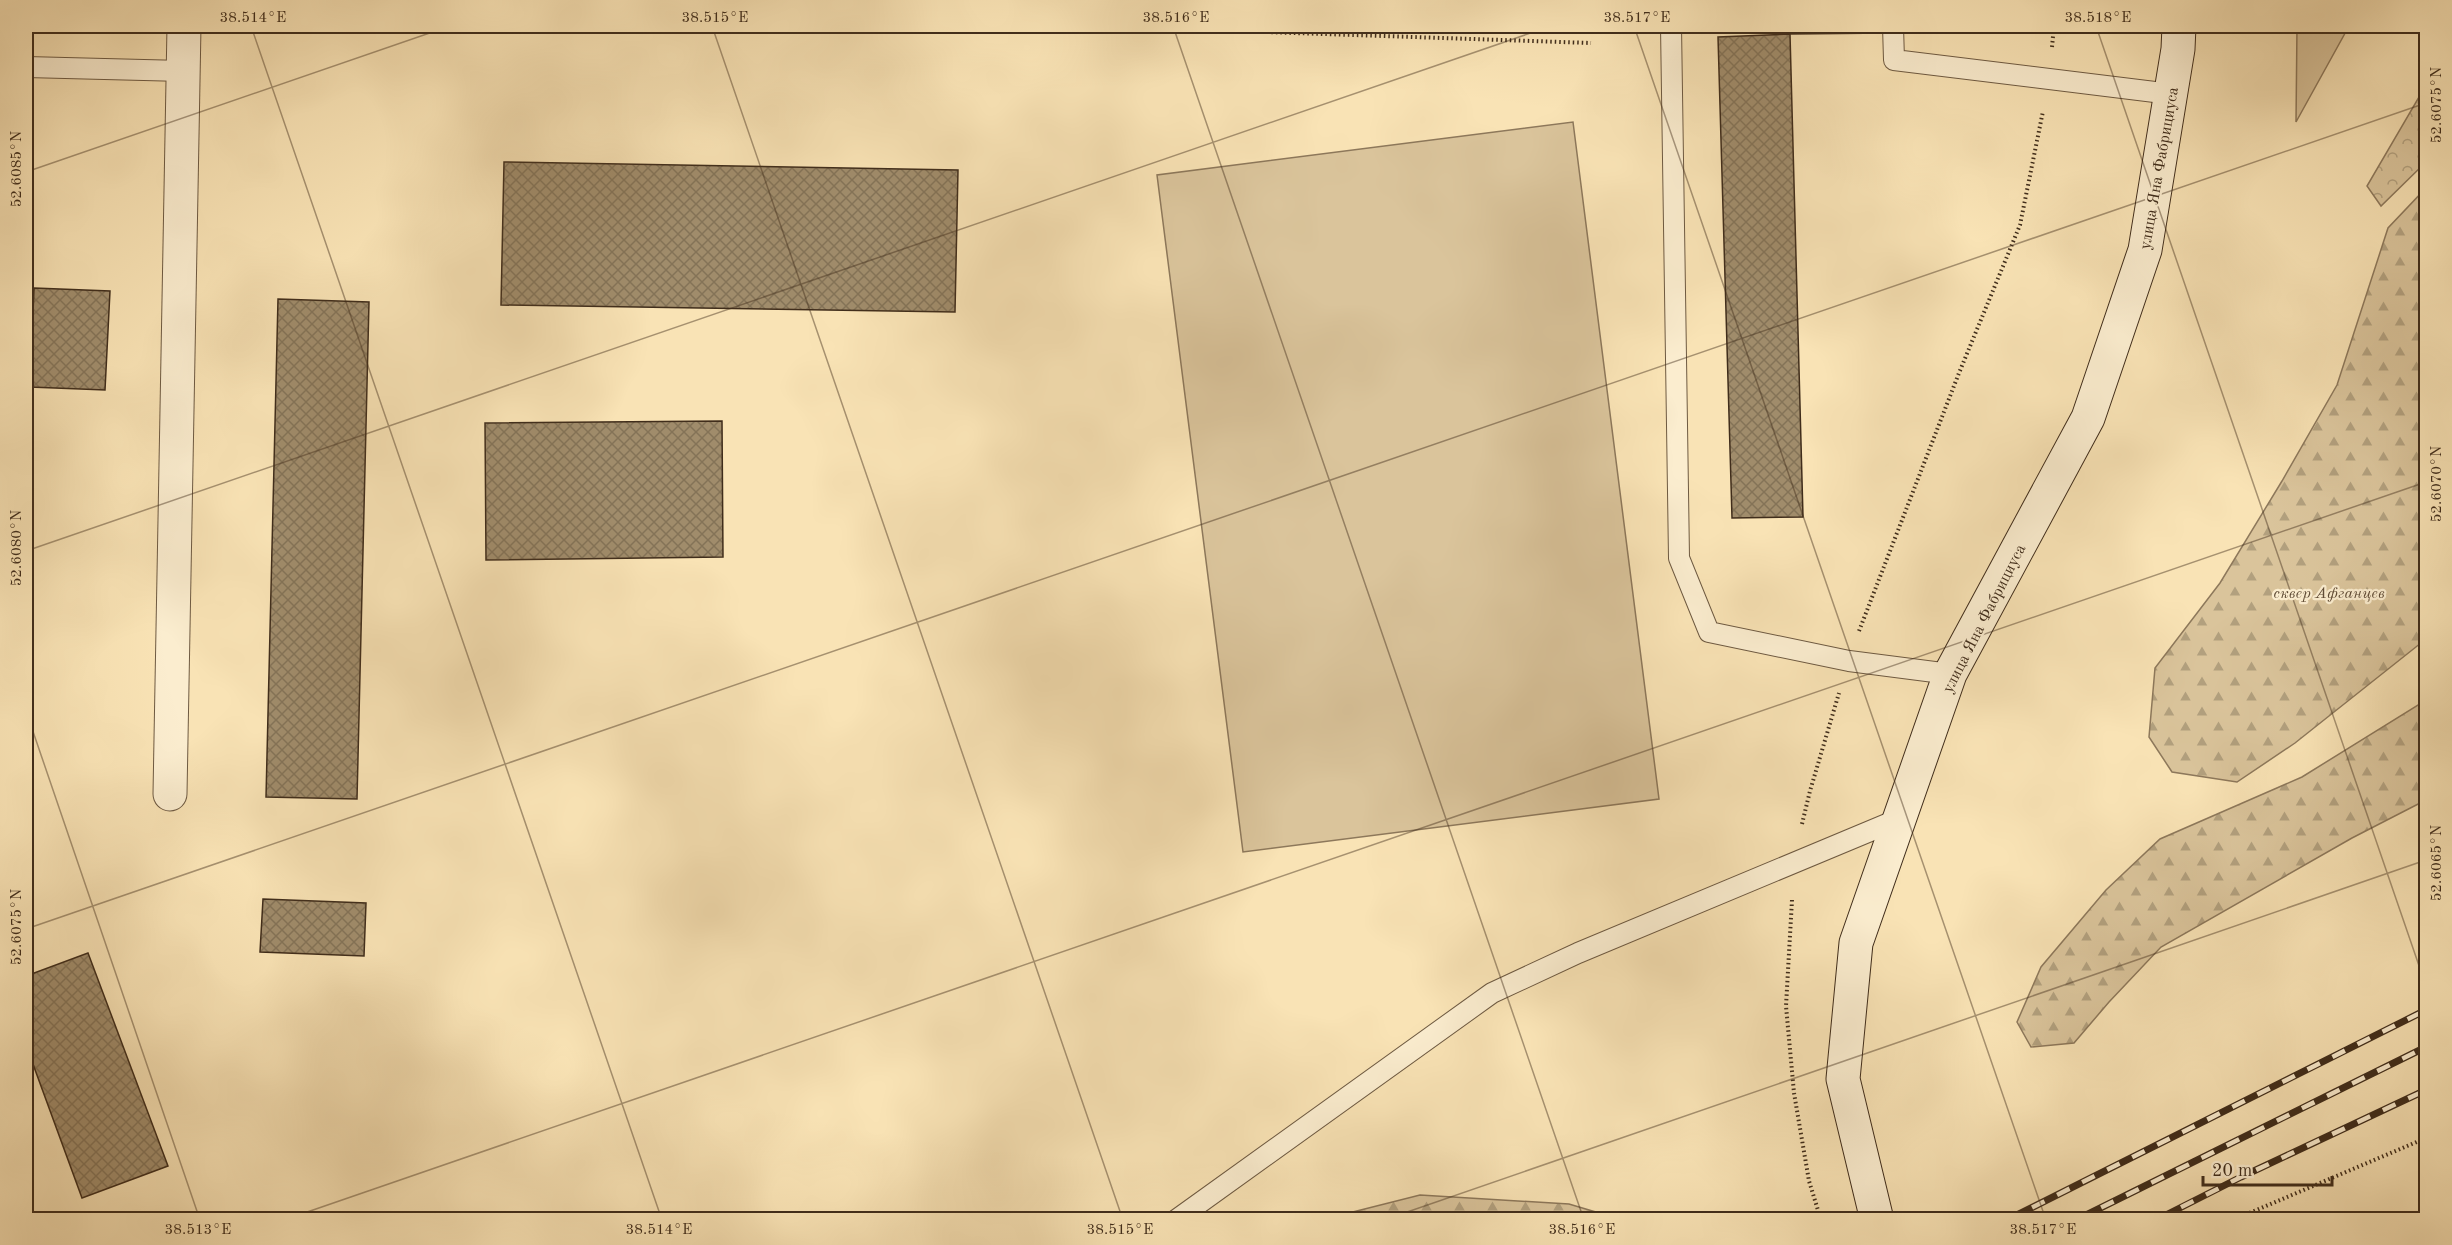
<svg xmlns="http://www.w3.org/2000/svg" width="2452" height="1245" font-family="'Old Standard TT',serif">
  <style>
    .green { fill: #dac49b; stroke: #8d785b; stroke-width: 1.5 }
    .forest { fill: url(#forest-firs); stroke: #8d785b; stroke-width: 1.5 }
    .park { fill: url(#park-crowns); stroke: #8d785b; stroke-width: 1.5 }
    .building { fill: url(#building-cross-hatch); stroke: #402d1b; stroke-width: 1.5 }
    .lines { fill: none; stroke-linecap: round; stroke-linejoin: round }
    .service-casing { stroke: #6e5a42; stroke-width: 22 }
    .minor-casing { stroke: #6e5a42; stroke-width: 35 }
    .secondary-casing { stroke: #402d1b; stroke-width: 35 }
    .path { stroke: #402d1b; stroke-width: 4; stroke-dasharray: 1.5 3; stroke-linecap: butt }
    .service { stroke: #fbedcf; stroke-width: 20 }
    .minor { stroke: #fbedcf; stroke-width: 33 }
    .secondary { stroke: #fbedcf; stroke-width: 33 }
    .rail-casing { stroke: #402d1b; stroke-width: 7 }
    .rail { stroke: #fbedcf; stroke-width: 4.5; stroke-dasharray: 14; stroke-linecap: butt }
    .ticks { fill: none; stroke: #402d1b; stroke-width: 1.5; stroke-opacity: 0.45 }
    .labels { text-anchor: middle; stroke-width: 4.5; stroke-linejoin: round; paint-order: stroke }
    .street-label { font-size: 16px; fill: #402d1b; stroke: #fbedcf }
    .park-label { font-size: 16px; font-style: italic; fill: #5f4b35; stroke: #fbedcf }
    .neatline { fill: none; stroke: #402d1b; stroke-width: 2 }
    .ticks-label { font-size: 15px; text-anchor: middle; fill: #402d1b }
  </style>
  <defs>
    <pattern id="forest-firs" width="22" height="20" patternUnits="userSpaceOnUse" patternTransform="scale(1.5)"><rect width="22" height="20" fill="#dac49b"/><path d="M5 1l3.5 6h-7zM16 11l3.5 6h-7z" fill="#b2a07e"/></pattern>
    <pattern id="park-crowns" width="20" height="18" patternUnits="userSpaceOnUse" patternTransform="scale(1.5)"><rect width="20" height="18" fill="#dac49b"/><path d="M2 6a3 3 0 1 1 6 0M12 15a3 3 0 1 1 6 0" fill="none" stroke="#b2a07e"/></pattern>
    <pattern id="building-cross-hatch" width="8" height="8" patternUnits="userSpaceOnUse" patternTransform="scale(1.5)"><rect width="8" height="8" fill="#a08c6b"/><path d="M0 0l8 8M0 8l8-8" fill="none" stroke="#847357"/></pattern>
  </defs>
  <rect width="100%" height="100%" fill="#f9e3b5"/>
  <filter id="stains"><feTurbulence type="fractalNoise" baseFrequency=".00333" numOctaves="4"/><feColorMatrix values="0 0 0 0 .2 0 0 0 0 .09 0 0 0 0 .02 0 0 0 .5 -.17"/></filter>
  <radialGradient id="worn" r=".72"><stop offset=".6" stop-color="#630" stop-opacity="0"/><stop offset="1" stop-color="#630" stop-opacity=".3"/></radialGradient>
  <path class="green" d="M2297,26H2349L2296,122Z
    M1573,122L1659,799L1243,852L1157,175Z"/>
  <path class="forest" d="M2426,188V639L2295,743L2237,782L2172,772L2149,737L2155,668L2220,583L2282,481L2337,385L2388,228Z
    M2426,700V800L2352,838L2161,947L2109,1002L2074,1043L2031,1047L2017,1022L2041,967L2106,890L2160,839L2302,777Z
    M1420,1195L1569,1204L1609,1216L1611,1219H1325Z"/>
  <path class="park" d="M2426,85V162L2381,206L2367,186Z"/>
  <path class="building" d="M26,26H119V33L26,32Z
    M1790,26H1889V33L1790,34Z
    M1790,34L1803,517L1732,518L1718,37Z
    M504,162L958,170L955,312L501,305Z
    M34,288L110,291L105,390L30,387Z
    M278,299L369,302L357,799L266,797Z
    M722,421L723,557L486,560L485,423Z
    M263,899L366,903L364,956L260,952Z
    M88,953L168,1166L82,1198L26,1045V976Z"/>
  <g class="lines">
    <g class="service-casing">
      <path id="service" d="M1671,26L1679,558L1709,632L1849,661L1950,674
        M1893,26L1894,60L2171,94
        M26,67L183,71
        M1176,1220L1492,993L1578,953L1899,819"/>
    </g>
    <g class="minor-casing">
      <path id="minor" d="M170,794L184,26"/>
    </g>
    <g class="secondary-casing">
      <path id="secondary" d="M1877,1220L1843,1079L1856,943L1950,674L2088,418L2145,250L2178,49L2179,26"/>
    </g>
    <path class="path" d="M1087,26L1591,43
      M2052,47L2054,26
      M1859,631L1959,373L2020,225L2043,111
      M1802,824L1810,791L1839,693
      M1792,900L1786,1006L1794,1093L1809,1181L1821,1220
      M2233,1220L2426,1138"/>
    <use href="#service" class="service"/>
    <use href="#minor" class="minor"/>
    <use href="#secondary" class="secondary"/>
    <g class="rail-casing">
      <path id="rail" d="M2007,1220L2426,1010
        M2076,1220L2426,1047
        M2156,1220L2241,1177L2426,1090"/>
    </g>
    <use href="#rail" class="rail"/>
  </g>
  <path class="ticks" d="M251,26L662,1220M712,26L1123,1220M1173,26L1584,1220M1634,26L2046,1220M2096,26L2426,986M26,172L450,26M26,551L1551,26M26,711L200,1220M26,929L2426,103M284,1220L2426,482M1384,1220L2426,860"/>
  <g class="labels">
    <g class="street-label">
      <text transform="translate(2158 168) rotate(-80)" y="6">улица Яна Фабрициуса</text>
      <text transform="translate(1983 618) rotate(-63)" y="6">улица Яна Фабрициуса</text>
    </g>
    <g class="park-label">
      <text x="2329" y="598">сквер Афганцев</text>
    </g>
  </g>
  <rect width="2452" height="1245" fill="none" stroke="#f9e3b5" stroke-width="66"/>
  <path d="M2203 1176v9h129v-9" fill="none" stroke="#402d1b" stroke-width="3"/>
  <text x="2212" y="1176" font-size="18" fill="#402d1b" stroke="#fbedcf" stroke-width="4.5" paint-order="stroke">20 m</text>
  <rect x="33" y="33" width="2386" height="1179" class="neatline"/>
  <g class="ticks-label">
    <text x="253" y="22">38.514°E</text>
    <text x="715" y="22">38.515°E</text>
    <text x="1176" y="22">38.516°E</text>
    <text x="1637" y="22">38.517°E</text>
    <text x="2098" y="22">38.518°E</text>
    <text transform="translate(2436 105) rotate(-90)" y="5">52.6075°N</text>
    <text transform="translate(16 169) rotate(-90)" y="5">52.6085°N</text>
    <text transform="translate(2436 484) rotate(-90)" y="5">52.6070°N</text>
    <text transform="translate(16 548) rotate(-90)" y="5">52.6080°N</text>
    <text transform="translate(2436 863) rotate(-90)" y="5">52.6065°N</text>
    <text transform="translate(16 927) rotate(-90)" y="5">52.6075°N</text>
    <text x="198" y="1234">38.513°E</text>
    <text x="659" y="1234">38.514°E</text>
    <text x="1120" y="1234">38.515°E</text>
    <text x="1582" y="1234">38.516°E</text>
    <text x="2043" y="1234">38.517°E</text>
  </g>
  <rect width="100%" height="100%" filter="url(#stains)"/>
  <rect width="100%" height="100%" fill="url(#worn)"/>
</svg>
